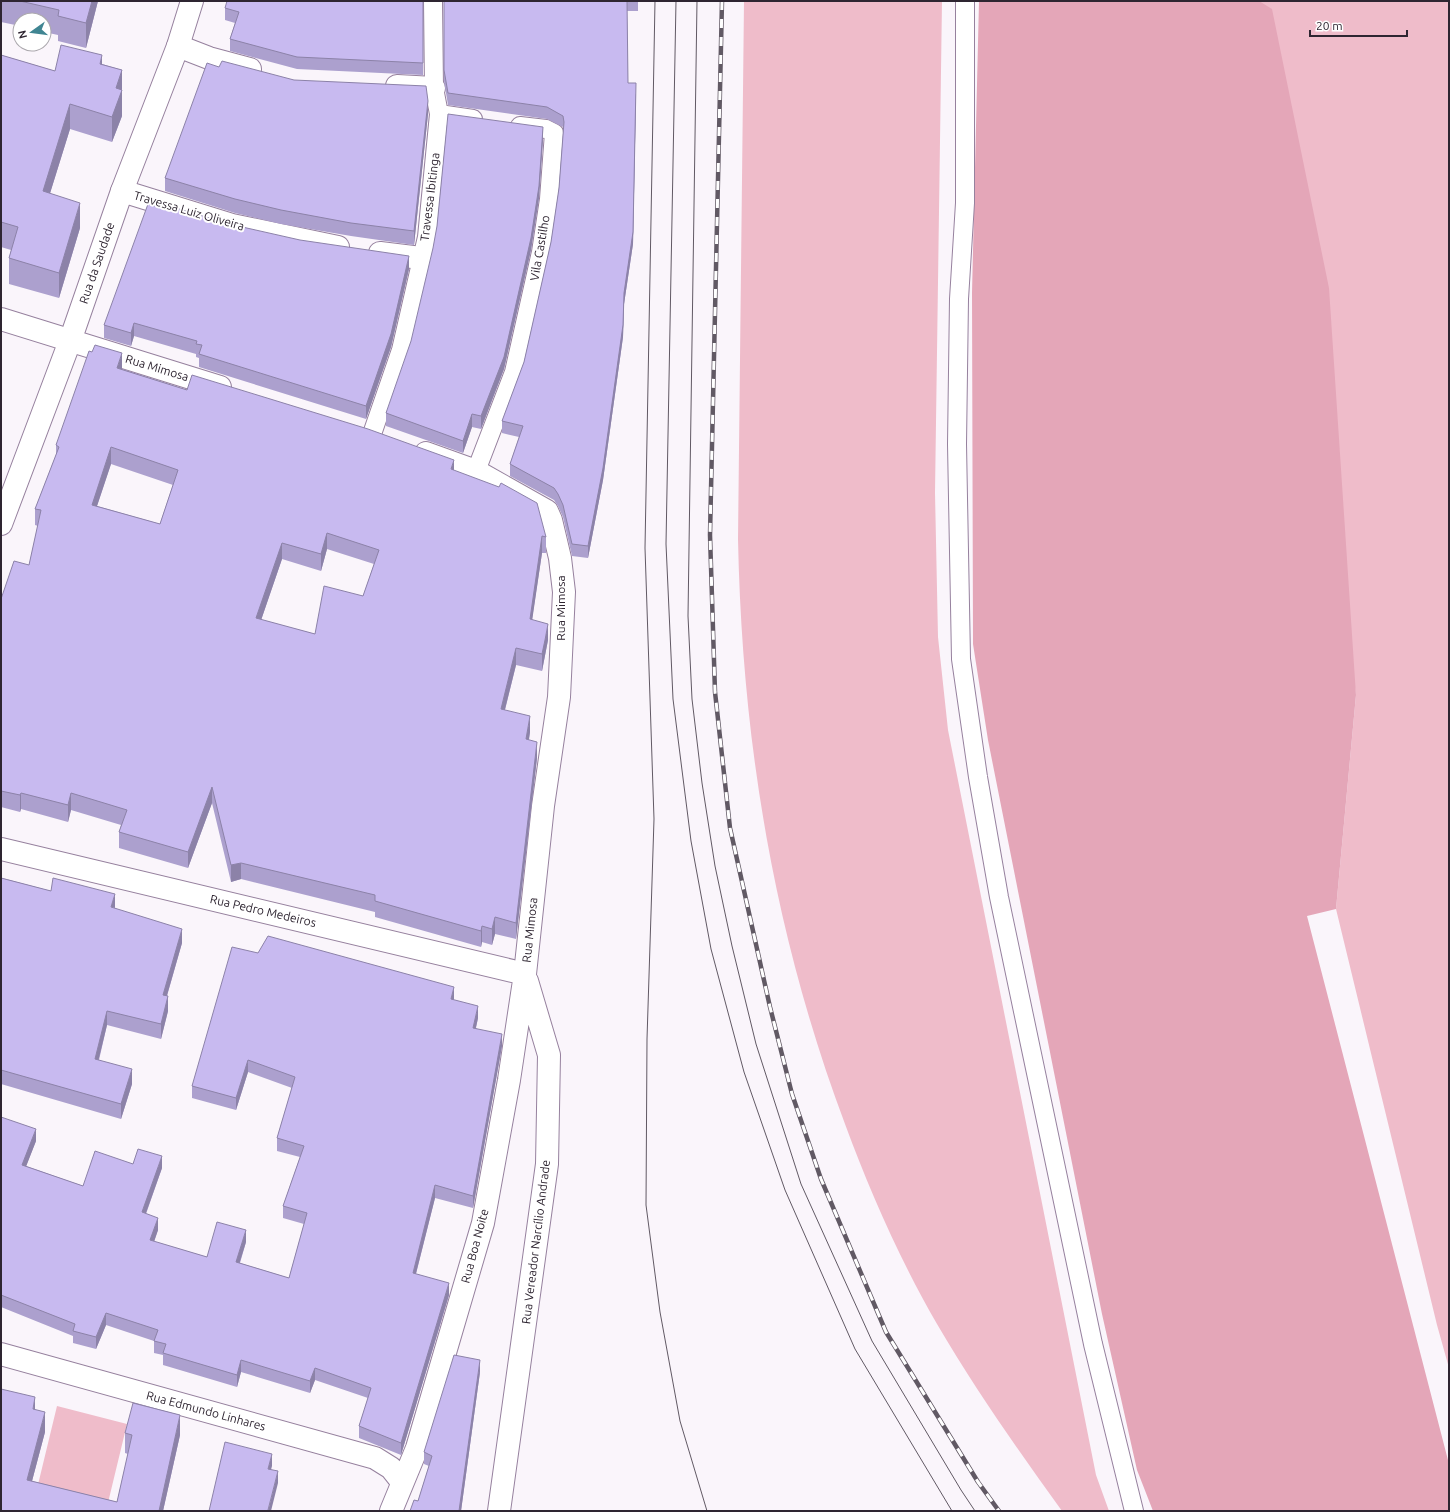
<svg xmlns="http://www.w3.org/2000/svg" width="1450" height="1512" font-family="Ubuntu,sans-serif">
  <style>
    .green { fill: #efbcca }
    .forest { fill: #e4a6b8 }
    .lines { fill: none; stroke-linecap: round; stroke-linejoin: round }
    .service-casing { stroke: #96819e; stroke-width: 20 }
    .minor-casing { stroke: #96819e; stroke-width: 24 }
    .secondary-casing { stroke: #96819e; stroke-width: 24 }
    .service { stroke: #fff; stroke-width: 18 }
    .minor { stroke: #fff; stroke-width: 22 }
    .secondary { stroke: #fff; stroke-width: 22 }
    .tram { stroke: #615964; stroke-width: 1 }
    .rail-casing { stroke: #615964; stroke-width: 4.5 }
    .rail { stroke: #fff; stroke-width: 3; stroke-dasharray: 9; stroke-linecap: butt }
    .wall { fill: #aca0ce; fill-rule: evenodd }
    .shaded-wall { fill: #8c82a8 }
    .building { fill: #c8baf0; stroke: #8c82a8; fill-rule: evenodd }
    .labels { text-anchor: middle; stroke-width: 4; stroke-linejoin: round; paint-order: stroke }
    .street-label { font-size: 12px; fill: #2e2531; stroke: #fff }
  </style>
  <rect width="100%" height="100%" fill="#faf5fb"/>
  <path class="green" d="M744,1H942L935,493L938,637L948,730L1096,1475L1109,1511H1062C1018,1450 975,1389 937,1324C900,1260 870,1192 845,1124C774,935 742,741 738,539Z
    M1259,1H1449V1368L1437,1325L1336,909L1356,695Z
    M57,1406L127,1424L106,1511L35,1497Z"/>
  <path class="forest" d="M979,1H1259L1272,9L1329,288L1356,695L1336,909L1307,916L1449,1464V1511H1153L1137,1470L1102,1314L988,740L973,644L972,293Z"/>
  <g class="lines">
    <g class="service-casing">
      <path id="service" d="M965,1V203L959,299L957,444L961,659L978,777L999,897L1093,1344L1134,1511
        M439,114L473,119
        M372,434L401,350L427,237L439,114L434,88L433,1
        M476,471L514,372L541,252L549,199L554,133L546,129L520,126"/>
    </g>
    <g class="minor-casing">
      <path id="minor" d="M178,46L209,58L250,69
        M397,86L434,88
        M122,191L232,225L338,247
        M380,253L421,258
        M1,319L220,387
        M1,849L525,974
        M1,1354L375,1458L391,1468L402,1482
        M391,1511L417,1448L483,1223L509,1080L525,974L543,806L559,697L564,592L560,558L551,520L547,511L476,471L426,453
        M499,1511L547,1164L549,1055L527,981"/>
    </g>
    <g class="secondary-casing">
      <path id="secondary" d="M1,524L70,341L122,191L178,46L192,1"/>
    </g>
    <use href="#service" class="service"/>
    <use href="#minor" class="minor"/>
    <use href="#secondary" class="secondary"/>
    <path class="tram" d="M655,1L645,548L654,819L647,1039L646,1205L660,1312L680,1421L707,1511
      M676,1L666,544L673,699L691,841L711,949L744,1072L785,1190L855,1349L952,1511
      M697,1L688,616L692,699L702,783L715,866L732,946L756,1044L801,1184L872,1341L961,1490L975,1511"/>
    <g class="rail-casing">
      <path id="rail" d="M722,1L710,535L715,692L730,828L770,1007L792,1094L821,1179L886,1332L978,1482L999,1511"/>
    </g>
    <use href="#rail" class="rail"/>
  </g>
  <path class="wall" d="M1,1H98L86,48L58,41V35L44,32V20H20V26L1,22Z
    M423,1V75L297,69L230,51V39L235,23L225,20V8Z
    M444,1H638V11H627L628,83L636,95L633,244L624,304L623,337L603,480L588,558L572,556L563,517L558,506L554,500L510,476V464L519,437L502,433V421L524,362L551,242L559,188L564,131L563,127L547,119L448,105L444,81Z
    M1,55L55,71L102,64L122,70V116L112,142L70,129L50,193L80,228L59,298L9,284V258L11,250L1,247Z
    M219,67L428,114L414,245L351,236L281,224L235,213L165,191V178Z
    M543,139L539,198L531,250L504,369L481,429L472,427L463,453L386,426V413Z
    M229,224L409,269L391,347L366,419L199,367V358L196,357V354L134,336L131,346L104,338V325Z
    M122,369L187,390L454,471L546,537V553H542L532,619L548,640L542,671L516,665L505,710L530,732L529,740L537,758L516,939L495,934L492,945L482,942L481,947L375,917V912L241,879L231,882L212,803L188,868L119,848V832L121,825L71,810L68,822L21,809L20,812L1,807V599L29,565L38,526L35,525V509L56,455V445ZM111,464L173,485L160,524L97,506ZM327,549L374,564L363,596L315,634L261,620L282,559L321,571Z
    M1,864L2,878L115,908L182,943L167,996L168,1011L161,1039L107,1025L99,1060L132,1084L121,1119L1,1084Z
    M258,953L454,999V1000L478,1018L476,1028L502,1046L473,1208L435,1198L416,1274L449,1295L401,1455L359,1438V1426L368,1398L315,1380L310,1393L241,1372L237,1387L163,1365V1355L154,1353V1341L106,1325L96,1349L73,1343V1336L1,1307V1117L36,1141L26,1166L83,1186L133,1164L162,1168L146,1214L158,1230L154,1242L207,1257L246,1242L240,1263L289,1278L304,1224L283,1218V1206L300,1157L277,1151V1138L292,1088L248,1072L236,1110L192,1098V1086Z
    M480,1372L461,1511H410L418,1501L429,1466L424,1464V1452Z
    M35,1410L45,1432L32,1481L117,1502L128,1454L125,1453V1433L180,1435L163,1511H1Z"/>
  <path class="shaded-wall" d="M92,1H98L86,48V23Z
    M102,55V80L100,64Z
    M122,70V116L112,142V117L116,88Z
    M636,95L633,244L624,304L623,337L603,480L588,558V546L624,293Z
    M428,101V114L414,245V231Z
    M70,104V129L43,216V191Z
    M543,127V139L539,198L531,250L504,369L481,429V416Z
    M80,203V228L59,298V273Z
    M409,256V269L391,347L366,419V406Z
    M134,323V336L131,346V333Z
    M122,353V370L117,368Z
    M472,414V427L463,453V441Z
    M111,447V464L92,521V505Z
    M454,460V477L451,469Z
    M327,533V549L321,571V554Z
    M542,536V553L530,635V619Z
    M282,543V559L256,635V618Z
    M548,624V640L542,671V654Z
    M516,648V665L501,725V709Z
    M530,716V732L526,756V739Z
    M537,742V758L516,939V923Z
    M212,787V803L188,868V852Z
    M21,793V809L20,812V795Z
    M71,793V810L68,822V805Z
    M241,863V879L231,882V865Z
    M2,864V879L1,883V868Z
    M115,894V908L111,907Z
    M495,917V934L492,945V929Z
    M482,926V942L481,947V931Z
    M182,929V943L163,1009V995Z
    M454,987V999L451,1011V999Z
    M168,996V1011L161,1039V1024Z
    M478,1006V1018L473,1040V1028Z
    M107,1011V1025L95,1074V1059Z
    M502,1034V1046L473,1208V1196Z
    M248,1060V1072L236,1110V1098Z
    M132,1069V1084L121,1119V1104Z
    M36,1129V1141L22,1177V1165Z
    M162,1156V1168L142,1224V1212Z
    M435,1185V1198L413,1285V1273Z
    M158,1218V1230L150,1253V1240Z
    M246,1230V1242L236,1274V1262Z
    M449,1283V1295L401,1455V1443Z
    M106,1313V1325L96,1349V1337Z
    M241,1360V1372L237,1387V1375Z
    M480,1360V1372L461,1511H459Z
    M315,1368V1380L310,1393V1381Z
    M35,1397V1417L33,1409Z
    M45,1412V1432L27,1500V1480Z
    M180,1415V1435L163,1511H159Z
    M272,1454V1466L268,1481V1469Z
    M278,1471V1483L271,1511H268Z"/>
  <path class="building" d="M20,1H92L86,23L58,16L59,10Z
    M227,1H423V63L297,57L230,39L239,12L225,8Z
    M444,1H627L628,83H636L633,232L624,293L623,325L603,468L588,546L572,544L563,505L558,494L554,488L510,464L523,426L502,421L524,362L551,242L559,188L564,122L563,116L547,107L448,93L444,70Z
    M61,45L102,55L100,64L122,70L116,88L122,90L112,117L70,104L43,191L80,203L59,273L9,258L18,227L1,222V55L55,71Z
    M222,61L294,80L426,86L428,101L414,231L351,223L281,210L235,199L165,178L207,63L219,67Z
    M448,114L543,127L539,186L531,238L504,357L481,416L472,414L463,441L386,413L411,341L433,248L437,226Z
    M156,202L229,224L300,240L409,256L391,334L366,406L199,354L202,345L196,344L197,341L134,323L131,333L104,325L148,204L155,206Z
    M95,345L122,353L117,368L187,390L192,375L368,429L454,460L451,469L499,487L501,483L537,503L546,537L542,536L530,619L548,624L545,640L542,654L516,648L501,709L530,716L526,739L537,742L516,923L495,917L492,929L482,926L481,931L375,901V895L241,863L231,865L212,787L188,852L119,832L127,810L71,793L68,805L21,793L20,795L1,791V599L14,561L29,565L41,510L35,509L59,447L56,445L89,351L92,352ZM111,447L178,470L160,524L92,505ZM327,533L379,550L363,596L324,586L315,634L256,618L282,543L321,554Z
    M1,878L51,891L53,878L115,894L111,907L182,929L163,995L168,996L161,1024L107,1011L95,1059L132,1069L121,1104L1,1070Z
    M268,936L454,987L451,999L478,1006L473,1028L502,1034L473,1196L435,1185L413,1273L449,1283L401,1443L359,1426L371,1388L315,1368L310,1381L241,1360L237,1375L163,1353L166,1344L154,1341L158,1330L106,1313L96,1337L73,1331L75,1324L1,1295V1117L36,1129L22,1165L83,1186L95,1151L133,1164L138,1149L162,1156L142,1212L158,1218L150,1240L207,1257L217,1222L246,1230L236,1262L289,1278L307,1213L283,1206L304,1146L277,1138L295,1077L248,1060L236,1098L192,1086L232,947L258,953Z
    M454,1355L480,1360L459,1511H410L414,1500L418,1501L432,1456L424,1452Z
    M1,1389L35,1397L33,1409L45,1412L27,1480L117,1502L132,1435L125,1433L133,1403L180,1415L159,1511H1Z
    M225,1442L272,1454L268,1469L278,1471L268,1510L272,1511H209Z"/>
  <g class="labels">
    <g class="street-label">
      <text transform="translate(430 197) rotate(-83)" y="4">Travessa Ibitinga</text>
      <text transform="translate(189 211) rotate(16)" y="4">Travessa Luiz Oliveira</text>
      <text transform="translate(540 248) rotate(-80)" y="4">Vila Castilho</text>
      <text transform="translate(97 263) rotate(-71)" y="4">Rua da Saudade</text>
      <text transform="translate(157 368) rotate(17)" y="4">Rua Mimosa</text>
      <text transform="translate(561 608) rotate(-90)" y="4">Rua Mimosa</text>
      <text transform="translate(263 911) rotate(13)" y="4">Rua Pedro Medeiros</text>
      <text transform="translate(530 930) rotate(-84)" y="4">Rua Mimosa</text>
      <text transform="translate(536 1242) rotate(-83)" y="4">Rua Vereador Narcílio Andrade</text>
      <text transform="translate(475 1246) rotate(-75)" y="4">Rua Boa Noite</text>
      <text transform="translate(206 1411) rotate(15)" y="4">Rua Edmundo Linhares</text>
    </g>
  </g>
  <rect width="1450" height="1512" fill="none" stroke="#2e2531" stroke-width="4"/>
  <g transform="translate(32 32) rotate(256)"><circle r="19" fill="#ffffff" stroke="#aba8ad"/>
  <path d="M0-3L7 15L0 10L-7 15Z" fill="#408592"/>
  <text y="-6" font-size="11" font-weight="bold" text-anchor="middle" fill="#2e2531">N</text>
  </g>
  <path d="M1310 30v6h97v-6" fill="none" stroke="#2e2531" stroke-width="2"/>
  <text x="1316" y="30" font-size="12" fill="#2e2531" stroke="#ffffff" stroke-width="3" paint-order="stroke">20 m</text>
</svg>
